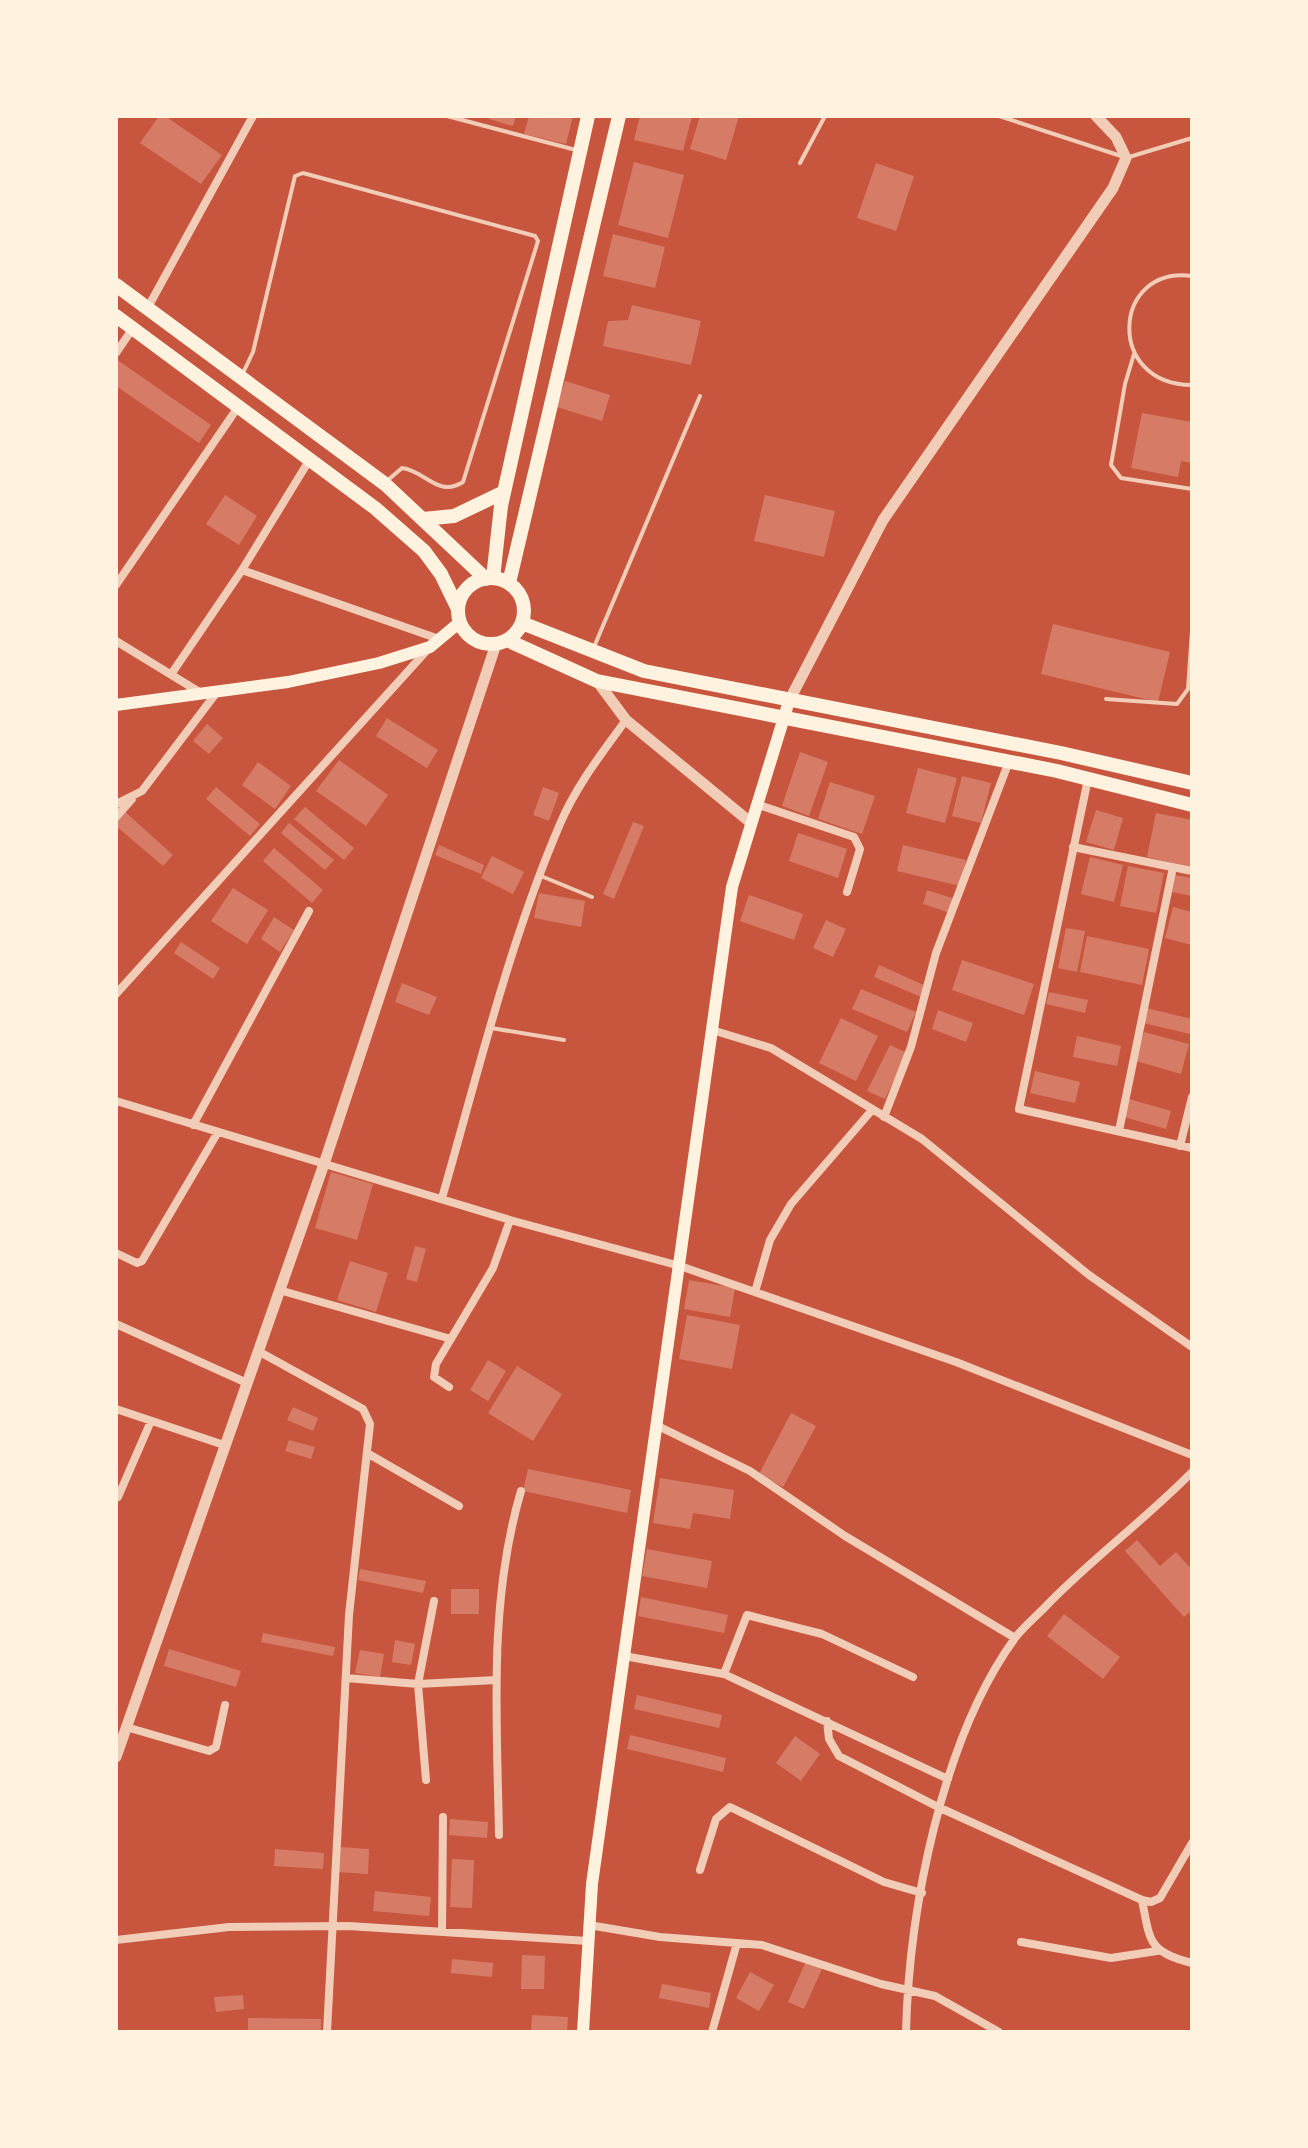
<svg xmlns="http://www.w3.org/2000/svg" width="1308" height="2148" font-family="'Alegreya Sans',sans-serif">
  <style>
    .building { fill: #d67c66 }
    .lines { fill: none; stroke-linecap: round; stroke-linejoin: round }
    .service { stroke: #f1ccb7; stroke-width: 4 }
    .minor { stroke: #f1ccb7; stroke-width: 8 }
    .tertiary { stroke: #f1ccb7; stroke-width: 11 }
    .secondary { stroke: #fff3e0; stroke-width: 12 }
    .primary { stroke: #fff3e0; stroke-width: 14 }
  </style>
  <rect width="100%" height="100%" fill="#c8553d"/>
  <path class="building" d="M159,116H165L222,155L201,184L140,143Z
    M490,116H516L513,126L489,119Z
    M529,116H573L566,144L524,134Z
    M640,116H692L683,151L634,140Z
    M700,116H739L726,160L690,149Z
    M634,162L684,175L668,238L618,225Z
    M876,163L914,176L896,231L857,218Z
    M613,234L665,247L655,288L603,276Z
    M632,305L701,321L691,365L603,346L608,321L628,320Z
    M116,359L211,425L199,443L116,386Z
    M565,381L610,395L602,421L557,407Z
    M1142,413L1192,422V463L1181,461L1178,477L1131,468Z
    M225,495L257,516L239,545L206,524Z
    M765,495L835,511L824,557L754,541Z
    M1053,624L1170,652L1158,702L1041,674Z
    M387,718L438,750L427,768L376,736Z
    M207,724L223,738L209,754L193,741Z
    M800,752L828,762L809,816L782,806Z
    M339,760L388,795L366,826L316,791Z
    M258,762L291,786L275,809L242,785Z
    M918,768L957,778L945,823L906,813Z
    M962,776L991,783L981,823L952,816Z
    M830,782L875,796L862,834L818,819Z
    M216,787L260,824L250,836L206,799Z
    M543,787L559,793L549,821L533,815Z
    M305,807L354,848L344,860L294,819Z
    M123,810L173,855L163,866L116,826V818Z
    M1096,810L1123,818L1114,850L1086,842Z
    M1156,813L1192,820V867L1147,857Z
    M633,822L644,826L614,899L603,894Z
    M289,823L334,860L325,870L281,833Z
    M798,833L847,849L838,878L789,861Z
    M439,845L484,865L481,874L435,855Z
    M903,845L966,860L960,886L897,871Z
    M274,848L323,890L312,903L263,861Z
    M492,856L524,872L513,894L481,878Z
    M1090,857L1123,865L1114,902L1081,894Z
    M1128,866L1164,873L1156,913L1120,906Z
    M1175,875L1192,878V896L1172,892Z
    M233,888L268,910L247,944L211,921Z
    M927,890L955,899L950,913L923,904Z
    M539,893L585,901L581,927L534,918Z
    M749,895L803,914L794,940L740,921Z
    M1173,907L1192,912V945L1165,938Z
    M274,917L294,930L280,952L261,939Z
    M826,920L846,929L833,957L813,948Z
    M1066,928L1085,931L1077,972L1058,968Z
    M1087,936L1149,949L1142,985L1080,972Z
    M181,942L220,968L213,979L174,953Z
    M962,960L1034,984L1024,1015L952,990Z
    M879,965L926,986L921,997L874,977Z
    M402,983L437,997L429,1015L395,1002Z
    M861,989L916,1012L907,1032L852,1009Z
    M1049,992L1088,1000L1085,1013L1046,1004Z
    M1146,1008L1192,1019L1190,1034L1143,1023Z
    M938,1010L973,1023L966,1042L932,1029Z
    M841,1018L878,1036L856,1081L819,1063Z
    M1144,1032L1189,1044L1181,1074L1136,1061Z
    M1077,1036L1121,1046L1117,1066L1073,1057Z
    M890,1045L907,1053L885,1099L867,1091Z
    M1035,1071L1080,1082L1075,1103L1030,1093Z
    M1129,1099L1171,1111L1166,1129L1124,1117Z
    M331,1172L373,1184L357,1240L315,1228Z
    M415,1246L426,1249L417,1282L406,1279Z
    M350,1261L388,1273L376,1312L337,1300Z
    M689,1280L735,1288L730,1317L684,1309Z
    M687,1315L740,1325L732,1369L679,1359Z
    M488,1360L506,1371L488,1401L470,1390Z
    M517,1366L562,1394L533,1441L488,1413Z
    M293,1407L318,1418L313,1431L287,1420Z
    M791,1413L816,1426L783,1487L759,1474Z
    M289,1440L315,1447L311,1459L285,1451Z
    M528,1469L631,1490L627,1513L523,1491Z
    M660,1478L734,1490L730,1519L693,1513L690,1529L653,1523Z
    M1137,1540L1160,1566L1176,1552L1192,1570V1610L1184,1617L1125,1551Z
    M647,1549L712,1561L707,1588L642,1576Z
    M360,1569L426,1581L423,1593L358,1580Z
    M451,1589H479V1614H451Z
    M641,1597L728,1615L724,1633L638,1616Z
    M1064,1614L1120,1657L1103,1679L1047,1636Z
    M263,1633L335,1647L333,1656L261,1642Z
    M395,1640L415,1644L411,1665L392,1662Z
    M169,1649L241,1671L236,1687L164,1666Z
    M360,1650L384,1654L380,1677L355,1673Z
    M637,1695L722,1715L719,1728L634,1709Z
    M630,1735L726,1758L723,1772L627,1749Z
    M795,1736L820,1754L801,1781L776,1763Z
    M450,1819L488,1822L487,1838L449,1835Z
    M340,1847L369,1849L368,1874L338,1872Z
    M275,1849L324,1853L323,1869L274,1866Z
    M452,1859L474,1860L472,1908L450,1907Z
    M375,1891L431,1897L429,1916L373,1911Z
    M522,1955L545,1956L544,1989H521Z
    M452,1959L493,1963L492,1977L451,1973Z
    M806,1961L822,1969L804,2009L788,2002Z
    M750,1972L774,1985L759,2011L736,1998Z
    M662,1984L711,1993L709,2008L659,1998Z
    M243,1995L244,2009L216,2012L214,1997Z
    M532,2015L568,2017L567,2032H531Z
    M248,2018L321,2019V2032H248Z"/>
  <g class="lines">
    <path class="service" d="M447,116L576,150
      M999,116L1121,156
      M1129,157L1192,138
      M800,163L825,116
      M1192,276C1112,265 1105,385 1192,385
      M1134,354L1125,384L1111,465L1121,478L1192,489
      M243,373L253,352L295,176L303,173L535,236L538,241L463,482C438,498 426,471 402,468L388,480
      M594,647L700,396
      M1106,699L1177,704L1188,689L1192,631
      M541,876L592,897
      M491,1028L564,1040"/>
    <path class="minor" d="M147,309L253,116
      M116,353L133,328
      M242,570L439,639
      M116,585L238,407
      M116,641L201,693
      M172,673L242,570L310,459
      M1088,779L1019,1109L1192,1148
      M116,804L142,791L217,692
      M756,804L854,837L860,849L847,892
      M116,817L132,799
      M1073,847L1192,871
      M116,994L429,648
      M712,1030L771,1048L922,1139L1089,1275L1192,1347
      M116,1101L510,1220L680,1266L956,1362L1192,1455
      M884,1117L911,1047L936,953L1008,764
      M193,1125L309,911
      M1119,1131L1173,867
      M1180,1146L1192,1097
      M442,1198C478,1073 509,943 560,824C576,786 602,753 626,720
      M116,1253L137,1263L142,1261L218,1132
      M279,1290L451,1339
      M755,1292L770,1240L791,1204L872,1110
      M116,1324L247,1383
      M258,1351L363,1409L370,1424L349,1615L327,2032
      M449,1387L434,1377L436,1364L493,1268L510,1220
      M116,1409L224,1445
      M658,1426L750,1471L845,1536L1015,1638
      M367,1453L459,1506
      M118,1497L151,1421
      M624,1656L724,1674L948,1779
      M724,1674L747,1615L822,1634L913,1677
      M346,1678L418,1684L496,1680
      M827,1721L829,1739L839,1756L938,1807L1142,1900L1151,1902L1160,1898L1192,1843
      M126,1727L209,1751L216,1747L225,1705
      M426,1780L418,1684L434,1601
      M499,1835C497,1719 488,1603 521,1491
      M700,1870L716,1819L730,1807L884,1882L922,1893
      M1142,1900C1150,1941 1148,1952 1192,1963
      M589,1925L660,1937L762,1945L881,1984L935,1996L999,2032
      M442,1931L443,1817
      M116,1940L229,1927L348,1926L588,1941
      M1021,1942L1111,1958L1157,1951
      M712,2032L737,1943
      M906,2032C909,1910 942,1738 1015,1638C1024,1626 1038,1615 1049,1603C1094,1557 1147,1518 1192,1472"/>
    <path class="tertiary" d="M597,681L626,720L750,822
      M789,701L883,520L1113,188L1126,158L1116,137L1096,116
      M116,1757L324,1164L496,644"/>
    <path class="secondary" d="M116,705L288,682L379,663L430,647L460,622
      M583,2032L592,1884L732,887L789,701"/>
    <path class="primary" d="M116,285L385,484L486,579
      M116,316L375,508L424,551L441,574L458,609
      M423,519L454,516L504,492
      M493,578L501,506L588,116
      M458 611a33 33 0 1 1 66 0a33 33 0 1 1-66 0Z
      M509,583L619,116
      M522,623L644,671L1061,753L1192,783
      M507,640L597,681L1057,771L1192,805"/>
  </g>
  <rect width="1308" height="2148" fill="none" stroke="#fff3e0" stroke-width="236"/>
</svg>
